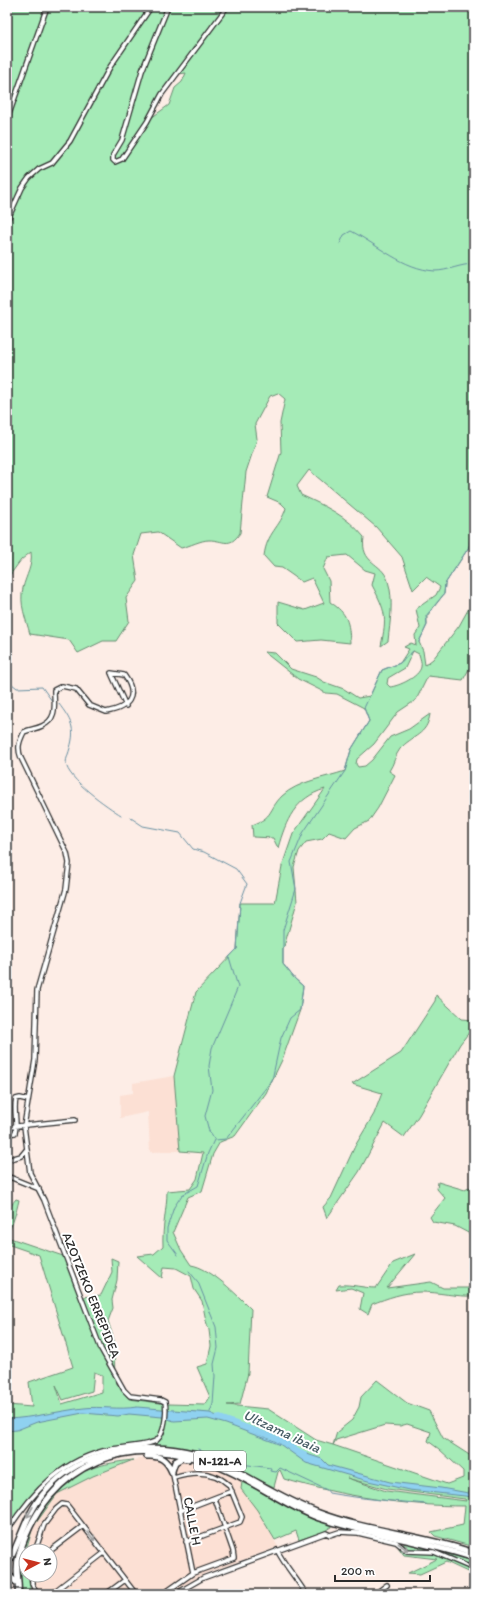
<svg xmlns="http://www.w3.org/2000/svg" width="481" height="1601" font-family="Itim,sans-serif">
  <style>
    .built { fill: #fce0d4 }
    .green { fill: #a5ebb7; stroke: #688b71; fill-rule: evenodd }
    .water { fill: #8fd1f0; stroke: #678fa1 }
    .lines { fill: none; stroke-linecap: round; stroke-linejoin: round }
    .stream { stroke: #678fa1; stroke-width: 1 }
    .river { stroke: #8fd1f0; stroke-width: 5.5 }
    .minor-casing { stroke: #2b2b2b; stroke-width: 6 }
    .highway-casing { stroke: #2b2b2b; stroke-width: 8 }
    .minor { stroke: #fff; stroke-width: 3.5 }
    .highway { stroke: #fff; stroke-width: 5 }
    .oneway { stroke: #a0a0a0 }
    .labels { text-anchor: middle; stroke-width: 4; stroke-linejoin: round; paint-order: stroke }
    .shield { fill: #fff; stroke: #6b6b6b; stroke-width: 1 }
    .shield-label { font-size: 12px; font-weight: bold; fill: #2b2b2b }
    .street-label { font-size: 13px; fill: #2b2b2b; stroke: #fff }
    .water-label { font-size: 14px; font-style: italic; fill: #495d66; stroke: #fff }
  </style>
  <rect width="100%" height="100%" fill="#fdede6"/>
  <filter id="ink" filterUnits="userSpaceOnUse"><feTurbulence type="fractalNoise" baseFrequency=".025" numOctaves="2"/><feDisplacementMap in="SourceGraphic" scale="8" xChannelSelector="R" yChannelSelector="G"/><feConvolveMatrix kernelMatrix="1 2 1 2 8 2 1 2 1" color-interpolation-filters="sRGB"/></filter>
  <g filter="url(#ink)">
    <path class="built" d="M174,1076L180,1151L150,1152L148,1112L120,1118V1095L133,1093V1083Z
      M148,1457L190,1462L222,1472L242,1482V1489L257,1510L278,1547L206,1573L181,1587L171,1594L30,1593L28,1575H50V1551H27L33,1527L57,1494L93,1476L133,1460Z"/>
    <path class="green" d="M7,7H474V536L471,538L469,547L445,584L444,594L427,616V625L419,642L423,651L425,665L433,659L459,626L474,599V660L463,680L428,676L416,700L398,712L374,744L357,759L356,764L358,767L365,766L372,760L390,737L409,729L430,714C427,736 412,735 400,749C395,755 394,764 389,771L395,775L378,808L369,821L355,828L346,838L329,832L322,839L306,842L299,851L294,867L297,902L283,950V964L295,979L303,986L300,1010L282,1060L266,1093L235,1136L220,1142L213,1154L202,1191L188,1197L173,1232L181,1250L191,1265C211,1268 237,1295 251,1309L248,1373L240,1404L227,1405L268,1409L316,1440L333,1445L337,1432L352,1420L359,1407L361,1397L377,1380L407,1403L429,1411L443,1438L474,1458V1547L435,1536L431,1532L463,1525L465,1506C405,1506 342,1496 284,1479L280,1470L278,1472L274,1487L246,1474L242,1468L215,1456L214,1459L143,1448L85,1455L50,1476L7,1528V1405L32,1407L29,1382L73,1367L39,1255L7,1244V1237L63,1256L83,1297L101,1295L112,1272L111,1258L118,1261L117,1280L112,1300L113,1308L108,1321L114,1340L115,1381L129,1399L168,1404L205,1405L210,1397L197,1367L207,1364L211,1346L209,1330L206,1321L202,1301L194,1289L191,1276L176,1268L164,1267L162,1278L137,1256L154,1254L163,1246C162,1227 167,1209 167,1191L190,1189L197,1179L203,1153L180,1151L174,1076L196,992L237,949L240,903H275L282,866L293,834L325,789C295,798 286,820 278,848L273,838L253,837L252,825C274,817 268,810 282,796C298,781 325,778 345,771L351,750L369,721L364,708L337,694L326,693L298,679L264,652L275,653L291,669L316,677L324,682L344,689L358,698L370,696L382,670L400,663L409,649L404,647L411,643L416,645L415,635L420,628L416,609L436,595L440,587L426,577L413,590L402,557L376,527L309,470L297,486L301,495C325,506 347,516 364,537C360,565 382,561 388,581C394,600 390,622 388,641L381,646C387,616 386,612 372,585L375,573L365,570L347,555L328,557L323,569L329,581L330,602C348,614 349,622 350,643L321,640L297,642L278,623V602L305,610L324,603L312,578L302,582L282,568L274,567L264,556C267,532 280,528 286,508L281,503L267,497L281,452L280,423L285,399L278,393L270,396L255,424L257,439L246,472L240,533C229,549 224,540 209,540C201,540 190,546 181,548L158,532L141,534L134,555L138,581L126,598L129,621L116,641H103L78,653L69,640L30,634C26,619 19,604 23,588C26,575 33,566 31,552L21,560L7,579ZM186,73L182,82L175,88L169,105L151,118L163,95L178,74ZM413,651L419,654C420,658 422,663 421,667C419,677 399,686 390,687L387,684L388,678L405,668ZM94,1372L102,1375V1392L62,1404L56,1385L63,1400L92,1391ZM407,1424L431,1432L428,1441L439,1449L463,1471V1478L447,1484L333,1445L336,1440L385,1425L400,1426ZM347,1478L387,1489L465,1499L466,1501L386,1491Z
      M436,995L462,1019L474,1020V1026L460,1044L419,1115L404,1137L385,1123L359,1172L327,1218L323,1207L331,1198L355,1146L374,1114L382,1093L352,1084L401,1053L435,1001Z
      M438,1182L465,1190L474,1185V1236L455,1226L433,1222L430,1217L445,1198L437,1189Z
      M16,1199L19,1200C16,1213 13,1224 7,1235C7,1224 7,1208 16,1199Z
      M415,1254L387,1288L431,1282L443,1288H474V1296C456,1297 439,1292 421,1292C404,1292 387,1298 372,1304L368,1314L360,1309L363,1293L351,1288L336,1290L339,1285C352,1284 363,1288 376,1288L393,1263Z
      M133,1460L93,1476L57,1494L33,1527L26,1551V1575H28L31,1594H25L22,1591C20,1583 17,1572 18,1564C25,1532 49,1487 80,1473C97,1465 114,1462 133,1460Z
      M242,1482L305,1515L334,1525L323,1532L299,1540L296,1531L275,1540L257,1510L241,1489Z
      M406,1543L474,1561V1575L446,1562L420,1574L408,1573L437,1559L404,1555L398,1547Z"/>
    <path class="water" d="M137,1407L210,1413L298,1451L322,1459L328,1465L390,1482L441,1488L474,1494V1497L409,1490L368,1481L306,1463L281,1445L226,1424L208,1419L174,1421L162,1417L129,1414L118,1416L83,1413L37,1422L17,1430L7,1431V1419C33,1418 58,1411 84,1408C100,1406 119,1410 137,1407Z"/>
    <g class="lines">
      <path class="stream" d="M340,244L344,235L351,231C378,245 403,269 435,271C448,271 460,264 474,264
        M419,642L427,625L426,616L444,594L445,584L469,547L471,538L474,533
        M7,680L17,688L42,687L52,701
        M59,704C71,720 76,728 70,748C69,752 66,759 66,763C67,779 108,807 121,815
        M131,818L143,826L180,833L193,849L204,852L236,869L247,884L240,903L237,949L229,957L238,987L212,1048L209,1066L212,1090L205,1116L209,1131L214,1139
        M215,1140L226,1139L272,1080L281,1038L290,1018L300,1010L303,986L295,979L283,964V930L296,889L291,862L303,833L345,771L351,750L369,721L364,708L382,670L400,663L413,651
        M178,1255L167,1240V1228L174,1207L182,1195L198,1186L208,1153L214,1140
        M189,1271L198,1282L216,1327L218,1348L214,1364L215,1376L213,1404L210,1412
        M198,1449L210,1456
        M217,1456L241,1464L271,1468L270,1471L276,1472L280,1468L327,1490L329,1493C361,1499 394,1501 426,1504"/>
      <path class="river" d="M218,1417L276,1438L304,1454"/>
      <g class="minor-casing">
        <path id="minor" d="M168,7L142,71L122,140L113,155V160L115,162L122,159L147,122L162,94L227,7
          M7,120L47,7
          M7,221L22,188L29,178L39,169L52,163L70,141L110,67L151,7
          M111,673L126,706
          M7,1127L75,1120
          M7,1134L15,1133C18,1122 13,1110 16,1099L20,1098L28,1100
          M7,1160L21,1156L26,1150
          M7,1176L39,1189
          M173,1475L193,1573
          M174,1477C193,1471 213,1470 229,1485L242,1517L240,1522L186,1542
          M180,1511L232,1491
          M7,1531C33,1491 64,1458 112,1449C123,1447 149,1446 157,1440C165,1433 167,1411 165,1402L161,1400L130,1396L124,1390L101,1349L44,1200L30,1173L24,1126L35,1060L37,990L66,889L69,863L67,853L21,758C17,748 19,742 24,732C30,729 36,729 42,726C58,719 54,704 54,690L62,686L76,689L89,705L106,712C128,708 140,697 124,675L111,673
          M277,1550C285,1566 297,1579 306,1594
          M35,1551L44,1525L56,1509L62,1504L67,1505L136,1594
          M50,1551L83,1526
          M32,1575V1584L37,1594
          M51,1594L104,1553
          M106,1594L125,1580
          M163,1594L193,1573L234,1558L233,1551L215,1499
          M175,1594L203,1578L326,1533L330,1535L339,1532L358,1533L396,1542L407,1551L434,1552L474,1569
          M375,1594L387,1585"/>
      </g>
      <g class="highway-casing">
        <path id="highway" d="M147,1456C160,1455 167,1460 172,1472
          M172,1471L175,1462L182,1458L188,1459
          M7,1565C21,1541 25,1515 44,1493C62,1471 88,1457 116,1452C211,1434 240,1483 319,1513C369,1532 424,1535 474,1553
          M7,1574L16,1582
          M18,1594C20,1580 14,1571 19,1555C47,1461 132,1429 220,1467C254,1481 284,1505 319,1518C370,1535 424,1541 474,1558"/>
      </g>
      <use href="#minor" class="minor"/>
      <use href="#highway" class="highway"/>
    </g>
    <defs><path id="oneway-shaft" d="M-6 0H5M1.5-3L5.5 0L1.5 3" fill="none" stroke-width="1.6" stroke-linecap="round" stroke-linejoin="round"/></defs>
    <g class="oneway">
      <use href="#oneway-shaft" transform="translate(30 1512) rotate(119)"/>
      <use href="#oneway-shaft" transform="translate(91 1536) rotate(52)"/>
      <use href="#oneway-shaft" transform="translate(403 1547) rotate(38)"/>
    </g>
  </g>
  <g class="labels">
    <rect class="shield" x="194" y="1451" width="52" height="20" rx="3"/>
    <g class="shield-label">
      <text x="220" y="1465">N-121-A</text>
    </g>
    <g class="street-label">
      <text transform="translate(92 1295) rotate(68)" y="5">AZOTZEKO ERREPIDEA</text>
      <text transform="translate(193 1521) rotate(79)" y="5">CALLE H</text>
    </g>
    <g class="water-label">
      <text transform="translate(282 1431) rotate(25)" y="5">Ultzama ibaia</text>
    </g>
  </g>
  <rect width="481" height="1601" fill="none" stroke="#fff" stroke-width="24"/>
  <rect x="12" y="12" width="457" height="1577" fill="none" stroke="#2b2b2b" stroke-width="1.5" filter="url(#ink)"/>
  <g transform="translate(38 1563) rotate(83)"><circle r="19" fill="#ffffff" stroke="#aaaaaa"/>
  <path d="M0-3L7 15L0 10L-7 15Z" fill="#c8321e"/>
  <text y="-6" font-size="11" font-weight="bold" text-anchor="middle" fill="#2b2b2b">N</text>
  </g>
  <path d="M335 1575v6h95v-6" fill="none" stroke="#2b2b2b" stroke-width="2"/>
  <text x="341" y="1575" font-size="12" fill="#2b2b2b" stroke="#ffffff" stroke-width="3" paint-order="stroke">200 m</text>
</svg>
